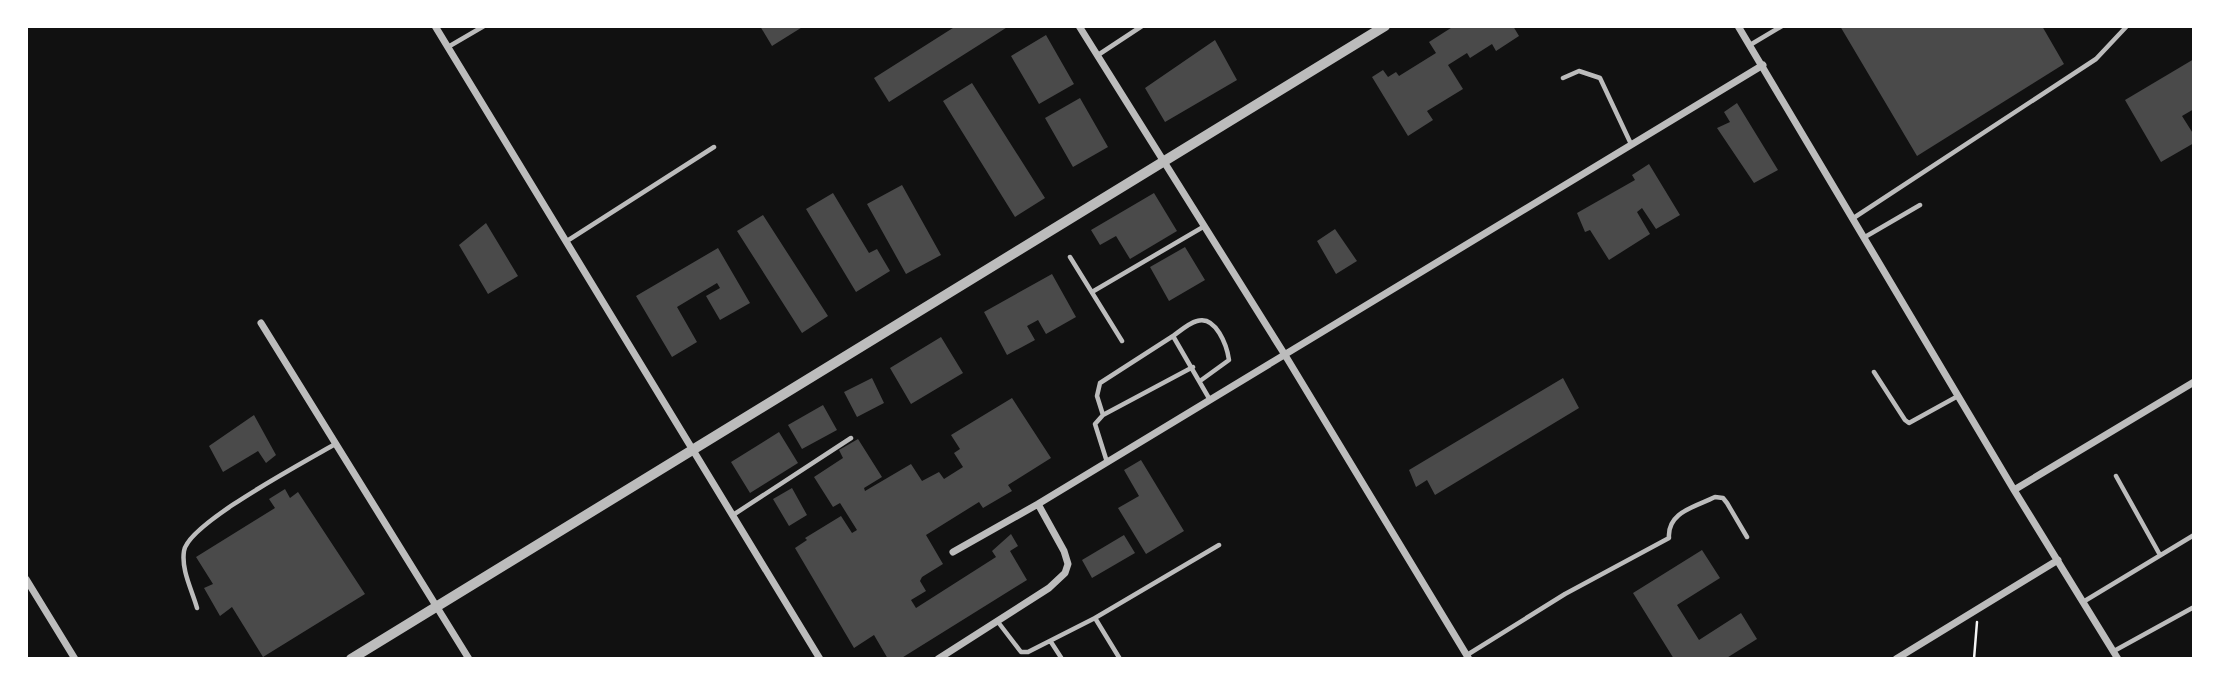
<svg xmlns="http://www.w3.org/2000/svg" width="2220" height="685" font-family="'Zilla Slab',serif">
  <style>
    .building { fill: #4a4a4a }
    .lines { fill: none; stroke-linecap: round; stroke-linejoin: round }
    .path { stroke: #f5f5f5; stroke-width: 2.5 }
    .service { stroke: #bcbcbc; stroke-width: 4.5 }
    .minor { stroke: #bcbcbc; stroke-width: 7 }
    .tertiary { stroke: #bcbcbc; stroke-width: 10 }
  </style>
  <rect width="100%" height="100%" fill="#111"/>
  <path class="building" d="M760,26H804L772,46Z
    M956,26H1009L889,102L874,78Z
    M1454,26H1513L1519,36L1496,51L1492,44L1470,58L1467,53L1448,65L1463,89L1427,111L1433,120L1408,136L1372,77L1383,70L1388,77L1396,72L1399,76L1436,53L1429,42Z
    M1840,26H2042L2064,64L1917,156Z
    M1046,35L1074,84L1039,104L1011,56Z
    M1215,40L1237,80L1165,122L1145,88Z
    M2194,59V109L2182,116L2194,135V143L2161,162L2125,100Z
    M972,83L1045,198L1015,217L943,101Z
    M1080,98L1108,147L1073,167L1045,118Z
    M1737,103L1778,170L1754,183L1717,128L1730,122L1724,112Z
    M1649,164L1680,215L1656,229L1642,208L1637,212L1650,234L1609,260L1590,230L1585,232L1577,213L1635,180L1632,175Z
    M902,185L941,255L906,274L867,204Z
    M833,193L869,253L877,249L890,271L856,292L806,209Z
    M1154,193L1177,231L1130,259L1116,236L1100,245L1091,230Z
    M763,215L828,316L802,333L737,231Z
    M486,223L518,276L488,294L459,245Z
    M1335,229L1357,261L1336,274L1317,241Z
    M1185,247L1205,280L1169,301L1150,267Z
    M718,248L750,303L720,320L706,296L720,288L717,283L677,307L697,342L672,357L636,296Z
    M1052,274L1076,317L1046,334L1038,320L1027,326L1035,340L1007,355L984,312Z
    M941,337L963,373L911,404L890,368Z
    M872,378L884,403L857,417L844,392Z
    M1563,378L1579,408L1435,495L1427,480L1416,487L1409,470Z
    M1012,398L1051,458L1008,485L1012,491L983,508L979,502L926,535L943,564L922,577L920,581L926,591L911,600L916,608L996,557L992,551L1011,534L1018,546L1010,551L1027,580L900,659H888L874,635L854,648L795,548L807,540L805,538L841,516L852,533L857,530L840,503L833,507L814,477L843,458L839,450L858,439L882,477L864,488L865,491L911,464L922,481L939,472L944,479L963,467L954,453L960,449L951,435Z
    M823,405L837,430L802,449L788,425Z
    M254,415L276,455L266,463L258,451L223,472L209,446Z
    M779,432L798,463L750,493L731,462Z
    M1141,460L1184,531L1146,554L1118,508L1139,496L1124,470Z
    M792,488L807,515L789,526L773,499Z
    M285,489L290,498L298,492L365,594L263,657L232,607L220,616L204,588L213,584L196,557L275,508L269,499Z
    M1124,535L1135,553L1092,578L1082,560Z
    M1702,550L1720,578L1677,605L1699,640L1741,613L1757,639L1725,659H1674L1633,593Z"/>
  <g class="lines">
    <path class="path" d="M1974,659L1977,622"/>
    <path class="service" d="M1750,45L1782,26
      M448,47L484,26
      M1098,55L1142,26
      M1563,78L1579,71L1600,78L1631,144
      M1852,219L2096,59L2127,26
      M1865,237L1920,205
      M567,241L714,147
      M1070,257L1122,341
      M1092,292L1203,227
      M1173,336C1180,331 1189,323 1197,321C1216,315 1227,346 1229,360L1200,381
      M1874,372L1905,420L1909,423L1958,396
      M1103,415L1097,396L1100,383L1173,336L1210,400
      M1107,462L1095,424L1103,415L1193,367
      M2116,476L2160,555
      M733,515L851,438
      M2083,602L2194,535
      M197,608C192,590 181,570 184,551C188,523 307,461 335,444
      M1095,618L1120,659
      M998,622L1021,652H1028L1095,618L1219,545
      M1051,642L1062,659
      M2114,651L2194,607
      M1467,655L1565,594L1669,538C1667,512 1695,507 1715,497L1723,498L1727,503L1747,537"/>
    <path class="minor" d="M435,26L820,659
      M1079,26L1285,355L1469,659
      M1738,26L2014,490L2118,659
      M261,323L469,659
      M2014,490L2194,382
      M953,552L1038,504L1763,65
      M26,579L75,659
      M938,659L1049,588L1065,573L1068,564L1064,551L1038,504
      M1896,659L2058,560"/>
    <path class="tertiary" d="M351,659L1385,26"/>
  </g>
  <rect width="2220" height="685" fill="none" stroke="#ffffff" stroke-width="56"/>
</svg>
